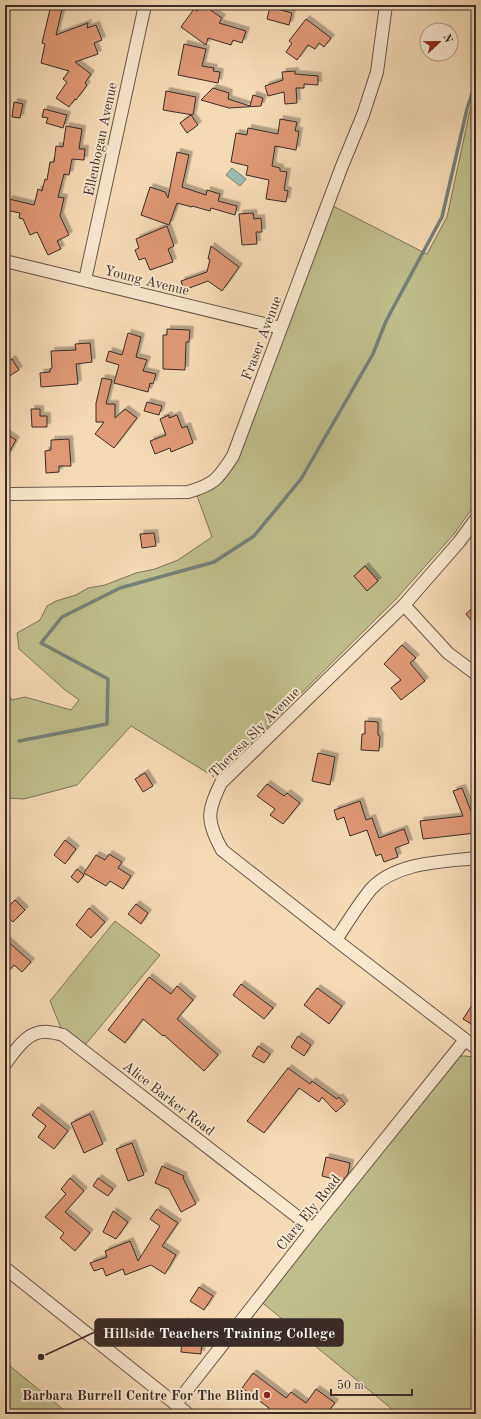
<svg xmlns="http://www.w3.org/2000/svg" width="481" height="1419" font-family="'Old Standard TT',serif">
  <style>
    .green { fill: #bfbf8b; stroke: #7c7659 }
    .water { fill: #9cbbaf; stroke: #758279 }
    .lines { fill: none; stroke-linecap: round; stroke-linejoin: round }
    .stream { stroke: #758279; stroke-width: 3.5 }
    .building { fill: #e09974; stroke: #3a2c27; filter: url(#shadow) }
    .street-casing { stroke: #69584a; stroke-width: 14 }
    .street { stroke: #f8e8ce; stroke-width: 12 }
    .poi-dot { fill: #8f2418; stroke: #f8e8ce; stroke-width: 1.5 }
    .labels { text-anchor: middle; stroke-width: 4; stroke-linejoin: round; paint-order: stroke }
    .street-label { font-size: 14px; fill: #3a2c27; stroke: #f8e8ce }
    .poi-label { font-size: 14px; font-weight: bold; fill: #3a2c27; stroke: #f8e8ce; text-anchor: end }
    .leader { fill: none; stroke: #3a2c27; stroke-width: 1.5 }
    .callout-dot { fill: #3a2c27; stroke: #f8e8ce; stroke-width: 1.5 }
    .callout { fill: #3a2c27; stroke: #3a2c27; stroke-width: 1.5 }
    .callout-label { font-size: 15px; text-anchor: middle; font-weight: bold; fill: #fff }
  </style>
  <defs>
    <filter id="shadow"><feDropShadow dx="3.5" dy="-3.5" stdDeviation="0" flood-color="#0004"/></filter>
  </defs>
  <rect width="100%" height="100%" fill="#f5dbb4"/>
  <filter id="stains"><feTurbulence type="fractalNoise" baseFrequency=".005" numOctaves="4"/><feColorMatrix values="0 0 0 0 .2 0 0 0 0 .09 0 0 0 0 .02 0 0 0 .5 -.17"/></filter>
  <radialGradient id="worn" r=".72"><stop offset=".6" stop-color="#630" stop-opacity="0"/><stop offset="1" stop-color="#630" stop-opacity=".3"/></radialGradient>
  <path class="green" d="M476,92V148L473,181H476V503L454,534L396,599L216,778L131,726L77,785L24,799L5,798V689L12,700L25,697L71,710L79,700L64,689L19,649L17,633L40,620L47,606L56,601L76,595L88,588L105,585L136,573L155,569L178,560L212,537L196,493L223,478L331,205L427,254L447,217L470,110Z
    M115,921L160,955L86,1044L61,1028L50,1001Z
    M455,1056H466L476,1058V1414H388L392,1409L259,1300Z
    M5,1362L69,1414H5Z"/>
  <path class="water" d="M232,168L246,179L240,186L226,175Z"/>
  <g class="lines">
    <path class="stream" d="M19,741L107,724L108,679L41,643L62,617L120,588L214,562L254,536L301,479L373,354L386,321L442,217L467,109L476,81"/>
  </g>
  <path class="building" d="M51,5H63L56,35L88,23L87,28L96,25L102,40L94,43L98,54L75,62L91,74L85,83L87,85L76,100L75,99L69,107L56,98L67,82L63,79L69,71L41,63L45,44L42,43Z
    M201,5H203L222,18L219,23L246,31L242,43L233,40L231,45L208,38L206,45L181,27L194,9L197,11Z
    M270,7L292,13L289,25L267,19Z
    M306,19L331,38L324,47L319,43L315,49L308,45L297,60L286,52L292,43L289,41Z
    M184,44L206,49L202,66L214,68L213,71L220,72L218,83L178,75Z
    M295,71V74L318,76V85L304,84V88H296L297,103L285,104L284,92L268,96L265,86L283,80L282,72Z
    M213,88L229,93L228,99L250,106L253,95L263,98L261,106L229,108L201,100Z
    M166,91L196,97L193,115L163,110Z
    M14,102L23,104L20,118L12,117Z
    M44,109L67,115L63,128L46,123L48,118L42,117Z
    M191,115L198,125L187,133L180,123Z
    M280,119L297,122L295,131H299L296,150L275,146L272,166L280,168V171L287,172L284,190L288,191L286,202L266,199L269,180L246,175L248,166L231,162L236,133L247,135L248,128L278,134Z
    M66,126L82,129L79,149H85L84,160L72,159L69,175L64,174L58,197L64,198L60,216L69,235L57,241L61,249L48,255L37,232L30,235L23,219L19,218L20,213L6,210L9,199L34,205L38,189L42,191L45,179L47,180L50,162H54L56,146L63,147Z
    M177,152L189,155L182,187L206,195L207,190L220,194L218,201L237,206L235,215L211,208L210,211L192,206V207L177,203L169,225L141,215L150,187L165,192L168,198Z
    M253,213L254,219L261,218L262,232H256L257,244L242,245L239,214Z
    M167,226L174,246L168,249L173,262L150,270L145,258L139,260L135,250L139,248L136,239Z
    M211,246L239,267L222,291L208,281L184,290L181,281L207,272L210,259H208Z
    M167,329L190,330L189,342H186L185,370L163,369V335H167Z
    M128,333L141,337L136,357L147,360L143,371L156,374L153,384L150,383L148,392L114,383L119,365L106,361L109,351L122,355Z
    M90,343L92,362L76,364L78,384L41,387L40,373L50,372V369L52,368L51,351L76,350L75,344Z
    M12,359L19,370L5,379V364Z
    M102,378L112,380L106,404H115V418L125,409L137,418L114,448L95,434L104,422H96V403Z
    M147,402L162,406L159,415L144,411Z
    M31,409H40V416H47V427H32Z
    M169,415V418L177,415L182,428L187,426L193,443L171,452L170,448L155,454L150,441L166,435L160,419Z
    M5,433L16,440L5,460Z
    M69,439L71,466H59V472L46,473L45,451L51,450V440Z
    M154,533L156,546L142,548L140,534Z
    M365,566L378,581L367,591L354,576Z
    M476,605V626L466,614Z
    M402,645L416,658L410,663L425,681L401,700L391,688L401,680L384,664Z
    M365,721L378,722V735L380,736L379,751L361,750L362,734H365Z
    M318,753L335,757L330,785L312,781Z
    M145,773L153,786L143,792L135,779Z
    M267,784L284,796L287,793L300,803L283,824L270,815L275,809L257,796Z
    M462,788L476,824V833L423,839L420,821L463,816L453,791Z
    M360,801L366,820L372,818L379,838L404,829L409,843L395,848L398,857L384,862L381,854L376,856L367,830L350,836L344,817L337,820L334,810Z
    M65,840L76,849L65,864L54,855Z
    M109,854L122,862L118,868L131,876L123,889L110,881L106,886L84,873L96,855L105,860Z
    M77,869L84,875L78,883L71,877Z
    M15,900L25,910L13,922L5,915V910Z
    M136,904L148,913L141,924L128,914Z
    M89,908L105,922L91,938L76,925Z
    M5,939L31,962L22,972L14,965L5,975Z
    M149,977L171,994L177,986L193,1000L177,1019L218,1055L204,1071L164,1035L163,1036L143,1019L125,1043L108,1030Z
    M241,984L273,1008L264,1019L233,995Z
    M317,988L342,1006L329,1024L304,1005Z
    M476,999V1027L463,1019Z
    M298,1036L311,1045L304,1056L291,1047Z
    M258,1046L270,1054L264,1063L252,1056Z
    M288,1068L310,1084L312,1081L337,1099L339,1097L345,1104L336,1112L322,1097L319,1102L299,1088L264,1133L247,1121Z
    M38,1107L68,1131L54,1149L38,1137L46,1126L32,1115Z
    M90,1114L103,1144L84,1153L71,1123Z
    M132,1143L144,1175L128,1181L116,1149Z
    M326,1157L350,1163L348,1174L331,1195L327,1193L334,1179L322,1176Z
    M162,1166L184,1176L183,1178L196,1204L181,1212L169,1189L155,1183Z
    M70,1178L84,1191L65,1212L90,1233L75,1251L60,1238L64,1233L45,1217L66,1194L61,1189Z
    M98,1178L113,1189L108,1196L93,1186Z
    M157,1209L178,1223L162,1246L176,1255L165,1274L151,1265L125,1275L123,1269L106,1276L103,1268L94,1271L90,1263L107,1257L105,1251L130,1241L138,1261L160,1226L150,1219Z
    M113,1211L128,1222L116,1239L103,1232Z
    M199,1287L213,1296L204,1310L190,1301Z
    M183,1322L203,1324L201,1354L181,1352Z
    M253,1373L286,1398L291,1392L306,1403L316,1389L335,1403L326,1414H265L269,1408L242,1388Z"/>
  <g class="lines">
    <g class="street-casing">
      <path id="street" d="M5,261L281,328
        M85,280L145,5
        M12,494L188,492C215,484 218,479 233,456L342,166L363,115L377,72L386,5
        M476,519L459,542L404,605L221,783C207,812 206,821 222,850L336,940L476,1048
        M404,605L448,653L476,674
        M336,940C347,923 358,905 371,889C396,862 442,862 476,858
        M5,1064C16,1050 27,1030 48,1032C53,1032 58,1034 63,1035L313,1229
        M5,1268L188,1414
        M176,1404L313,1229L465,1040"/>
    </g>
    <use href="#street" class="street"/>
  </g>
  <circle class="poi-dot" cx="267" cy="1395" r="4"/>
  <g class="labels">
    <g class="street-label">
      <text transform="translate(100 139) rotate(-78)" y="5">Ellenbogan Avenue</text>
      <text transform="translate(147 280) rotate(14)" y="5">Young Avenue</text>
      <text transform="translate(261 338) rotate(-69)" y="5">Fraser Avenue</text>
      <text transform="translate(254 732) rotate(-45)" y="5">Theresa Sly Avenue</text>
      <text transform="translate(169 1098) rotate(38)" y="5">Alice Barker Road</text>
      <text transform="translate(308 1212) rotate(-51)" y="5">Clara Ely Road</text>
    </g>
    <g class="poi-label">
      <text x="259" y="1400">Barbara Burrell Centre For The Blind</text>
    </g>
  </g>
  <path class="leader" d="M41 1357L95 1332"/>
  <circle class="callout-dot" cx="41" cy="1357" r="4"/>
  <rect class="callout" x="95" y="1319" width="248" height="27" rx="4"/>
  <g class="callout-label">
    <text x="219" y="1338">Hillside Teachers Training College</text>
  </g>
  <rect width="481" height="1419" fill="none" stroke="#f5dbb4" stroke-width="20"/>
  <rect x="6" y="6" width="469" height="1407" fill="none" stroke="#3a2c27" stroke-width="2"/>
  <rect x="10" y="10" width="461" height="1399" fill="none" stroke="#3a2c27"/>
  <g transform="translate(439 42) rotate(68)"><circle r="19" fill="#f8e8ce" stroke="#ac9d8b"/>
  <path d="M0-3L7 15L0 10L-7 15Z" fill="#8f2418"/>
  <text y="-6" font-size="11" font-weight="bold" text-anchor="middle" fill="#3a2c27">N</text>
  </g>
  <path d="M331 1389v6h81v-6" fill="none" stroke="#3a2c27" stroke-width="2"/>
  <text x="337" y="1389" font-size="12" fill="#3a2c27" stroke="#f8e8ce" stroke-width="3" paint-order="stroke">50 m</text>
  <rect width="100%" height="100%" filter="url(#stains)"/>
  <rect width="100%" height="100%" fill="url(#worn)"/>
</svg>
